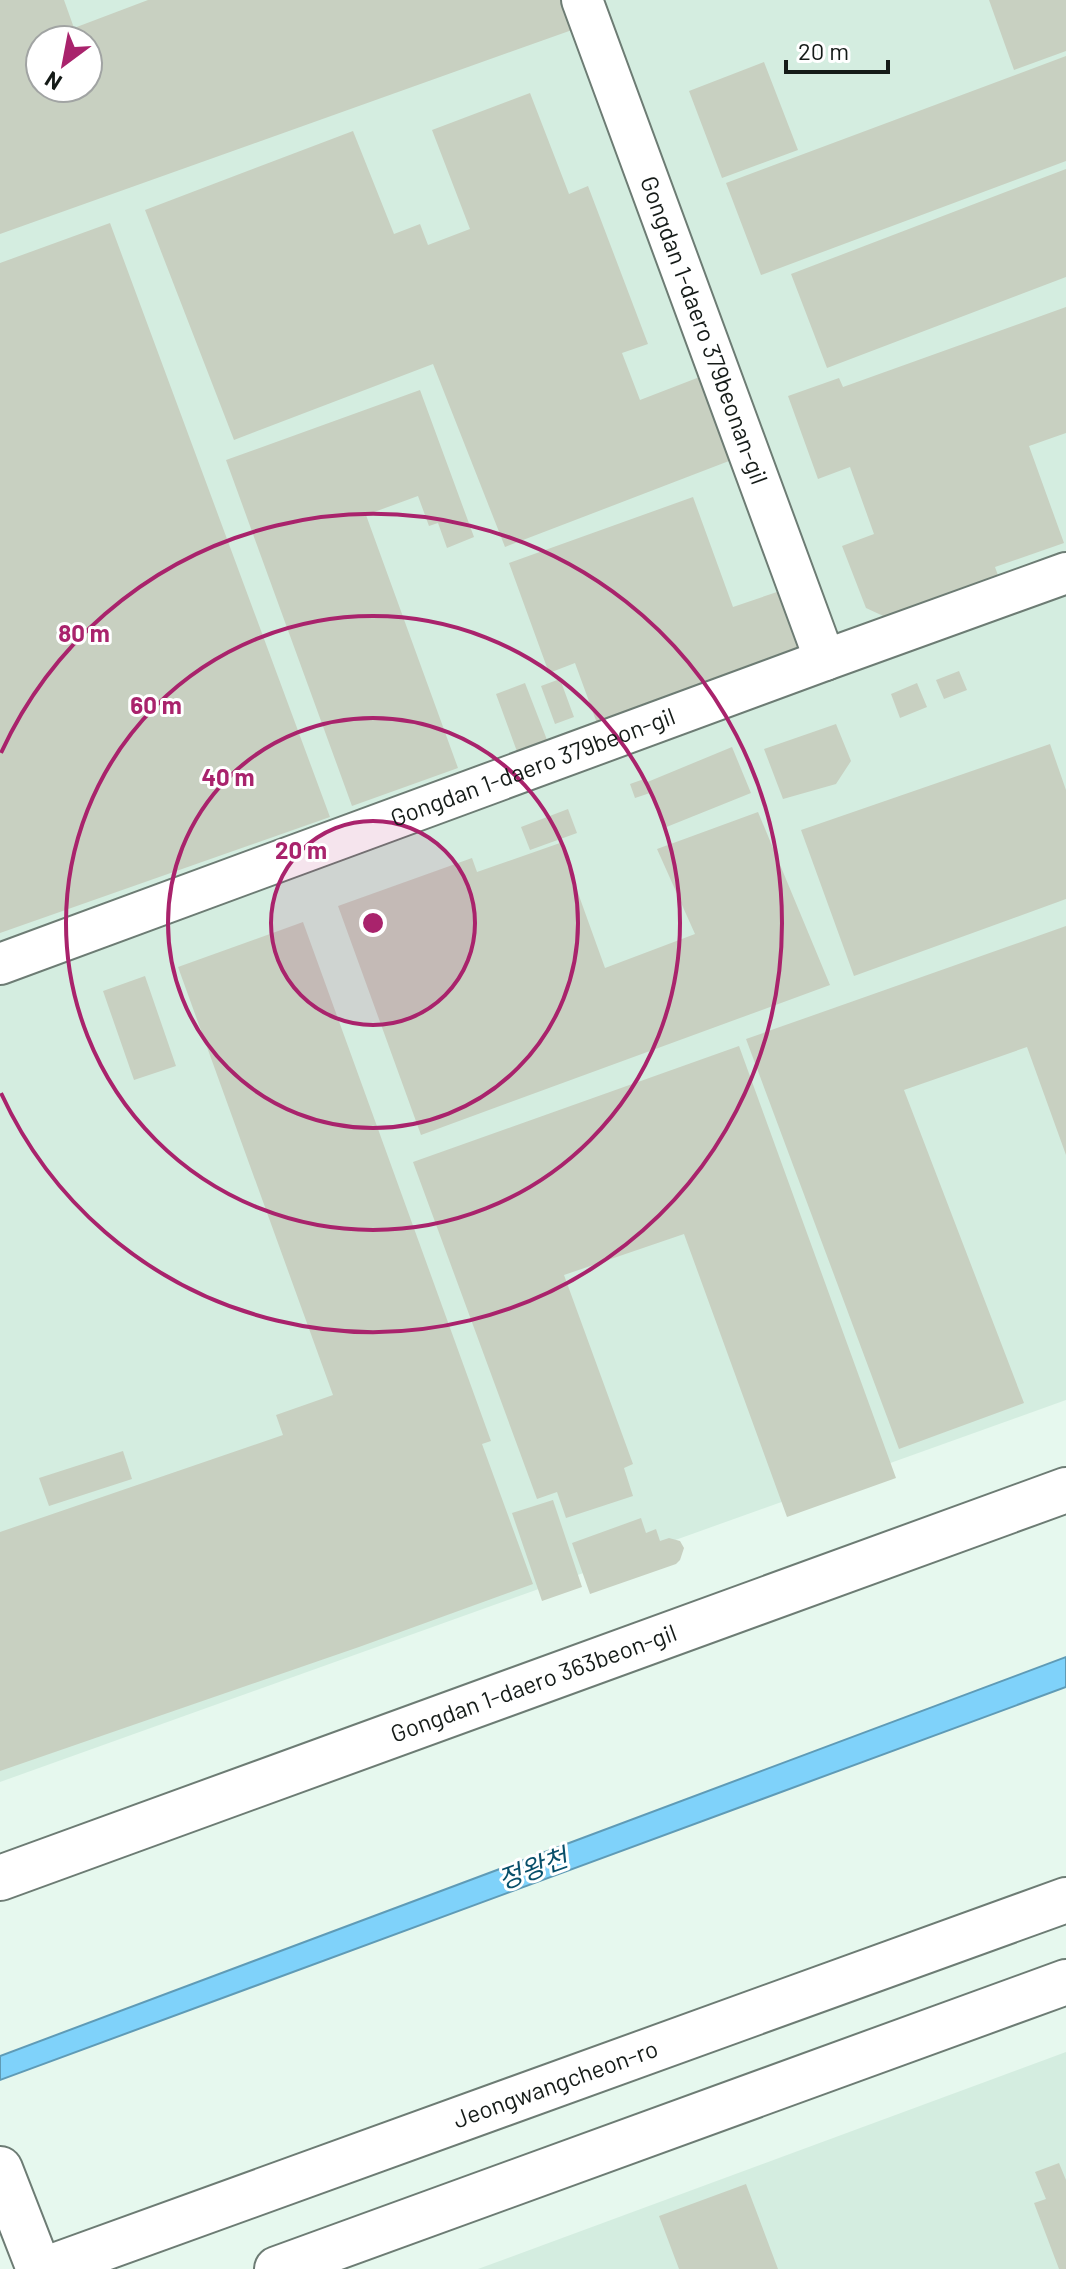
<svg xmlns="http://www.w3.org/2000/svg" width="1066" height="2269" font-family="Barlow,'Noto Sans KR',sans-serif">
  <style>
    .built { fill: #d4ede0; fill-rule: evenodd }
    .water { fill: #7fd2fa; stroke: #5f9bb6; stroke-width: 2 }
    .building { fill: #c8d0c1; fill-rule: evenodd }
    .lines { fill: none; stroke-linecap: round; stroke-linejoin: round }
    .street-casing { stroke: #6d7c74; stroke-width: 44 }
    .secondary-casing { stroke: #6d7c74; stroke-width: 48 }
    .street { stroke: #fff; stroke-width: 40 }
    .secondary { stroke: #fff; stroke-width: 44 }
    .ring { fill: none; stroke: #a9236c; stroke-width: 4 }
    .labels { text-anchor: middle; stroke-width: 6; stroke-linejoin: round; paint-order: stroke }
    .street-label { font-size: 24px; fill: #151b18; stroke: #fff }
    .water-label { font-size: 26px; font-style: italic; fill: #084f6a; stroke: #fff }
    .centre { fill: #a9236c; stroke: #fff; stroke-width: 4 }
    .ring-label { font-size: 24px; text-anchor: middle; font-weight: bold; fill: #a9236c; stroke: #fff; stroke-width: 6; stroke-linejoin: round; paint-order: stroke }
  </style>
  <rect width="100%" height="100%" fill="#e6f8ee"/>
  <path class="built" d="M0,0H1066V1400L0,1782ZM40,40H88V88H40Z
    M1066,2052V2269H478Z"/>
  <path class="water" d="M1066,1657V1687L0,2080V2056Z"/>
  <path class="building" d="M0,0H64L74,28L148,0H561L572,30L0,234ZM40,40H88V88H40Z
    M989,0H1066V51L1014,70Z
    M1066,56V161L761,275L726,183Z
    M764,62L798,150L722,178L689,91Z
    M530,93L569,194L588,186L648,344L622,353L640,400L710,373L742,456L505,547L433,364L234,440L145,210L353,131L394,234L420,224L428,245L470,229L432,130Z
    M1066,169V277L827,368L791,274Z
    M110,223L330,817L0,933V263Z
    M1066,307V433L1029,446L1064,543L995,567L1000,581L892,620L866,608L842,546L874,534L850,467L818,479L788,396L839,378L843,387Z
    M420,390L474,537L447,548L438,523L429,526L418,496L366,515L458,768L352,806L226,460Z
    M693,497L733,607L777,592L800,654L598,726L575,663L549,673L509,563Z
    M959,671L967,690L944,699L936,680Z
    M560,679L574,717L555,724L541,686Z
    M525,683L549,745L519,757L496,694Z
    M917,683L927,707L900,718L891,694Z
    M836,724L851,761L836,784L783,799L764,749Z
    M1050,744L1066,790V899L854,976L801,830Z
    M732,747L751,793L664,828L650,793L635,798L630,784L644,779L645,783Z
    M568,809L577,833L530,850L521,827Z
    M758,812L830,985L421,1135L338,906L472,858L477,872L560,843L605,968L695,934L657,849Z
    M303,922L491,1441L482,1444L533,1584L359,1647L0,1771V1532L283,1435L276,1415L333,1395L178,967Z
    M1066,926V1155L1027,1047L904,1090L1024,1403L899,1449L746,1039Z
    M145,976L176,1066L134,1080L103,991Z
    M739,1046L896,1478L787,1517L684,1234L564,1275L633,1464L624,1468L633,1496L566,1518L557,1492L537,1499L413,1162Z
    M123,1451L132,1479L49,1506L39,1478Z
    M553,1500L582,1587L542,1601L512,1513Z
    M641,1518L646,1533L656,1529L660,1541L669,1538L680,1541L684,1548L680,1560L676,1564L590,1594L572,1543Z
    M1059,2163L1066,2180V2269H1059L1034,2203L1046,2199L1035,2172Z
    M746,2184L778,2269H679L659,2216Z"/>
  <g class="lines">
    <g class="street-casing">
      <g id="street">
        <path id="s1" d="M582,0L825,660"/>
        <path id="s2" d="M0,964L825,660L1066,573"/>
      </g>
    </g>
    <g class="secondary-casing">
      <g id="secondary">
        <path id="s3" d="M0,1878L1066,1490"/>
        <path d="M0,2169L39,2269"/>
        <path id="s4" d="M46,2269L1066,1900"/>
        <path d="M277,2269L1066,1982"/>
      </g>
    </g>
    <use href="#street" class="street"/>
    <use href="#secondary" class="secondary"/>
  </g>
  <circle cx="373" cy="923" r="102" fill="#a9236c" fill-opacity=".12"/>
  <g class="ring">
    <circle cx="373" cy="923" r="102"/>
    <circle cx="373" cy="923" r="205"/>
    <circle cx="373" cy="923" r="307"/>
    <path d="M1 753A409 409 0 1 1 1 1093"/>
  </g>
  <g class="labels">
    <g class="street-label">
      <text dy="8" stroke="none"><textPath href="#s1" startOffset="352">Gongdan 1-daero 379beonan-gil</textPath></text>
      <text dy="8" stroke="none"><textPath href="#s2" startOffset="568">Gongdan 1-daero 379beon-gil</textPath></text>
      <text dy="8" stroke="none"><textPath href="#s3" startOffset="568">Gongdan 1-daero 363beon-gil</textPath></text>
      <text dy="8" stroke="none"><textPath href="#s4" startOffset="542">Jeongwangcheon-ro</textPath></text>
    </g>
    <g class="water-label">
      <text transform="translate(533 1869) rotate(-20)" y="9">정왕천</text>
    </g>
  </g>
  <circle cx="373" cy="923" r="12" class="centre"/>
  <g class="ring-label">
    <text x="84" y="642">80 m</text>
    <text x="156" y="714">60 m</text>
    <text x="228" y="786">40 m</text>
    <text x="301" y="859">20 m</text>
  </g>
  <g transform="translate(64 64) rotate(212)"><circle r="38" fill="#ffffff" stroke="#a1a4a3" stroke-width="2"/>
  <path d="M0-6L14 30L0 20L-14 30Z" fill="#a9236c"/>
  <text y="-12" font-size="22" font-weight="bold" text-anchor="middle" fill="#151b18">N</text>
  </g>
  <path d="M786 60v12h102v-12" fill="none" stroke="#151b18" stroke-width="4"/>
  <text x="798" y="60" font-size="24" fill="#151b18" stroke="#ffffff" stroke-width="6" paint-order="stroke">20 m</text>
</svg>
